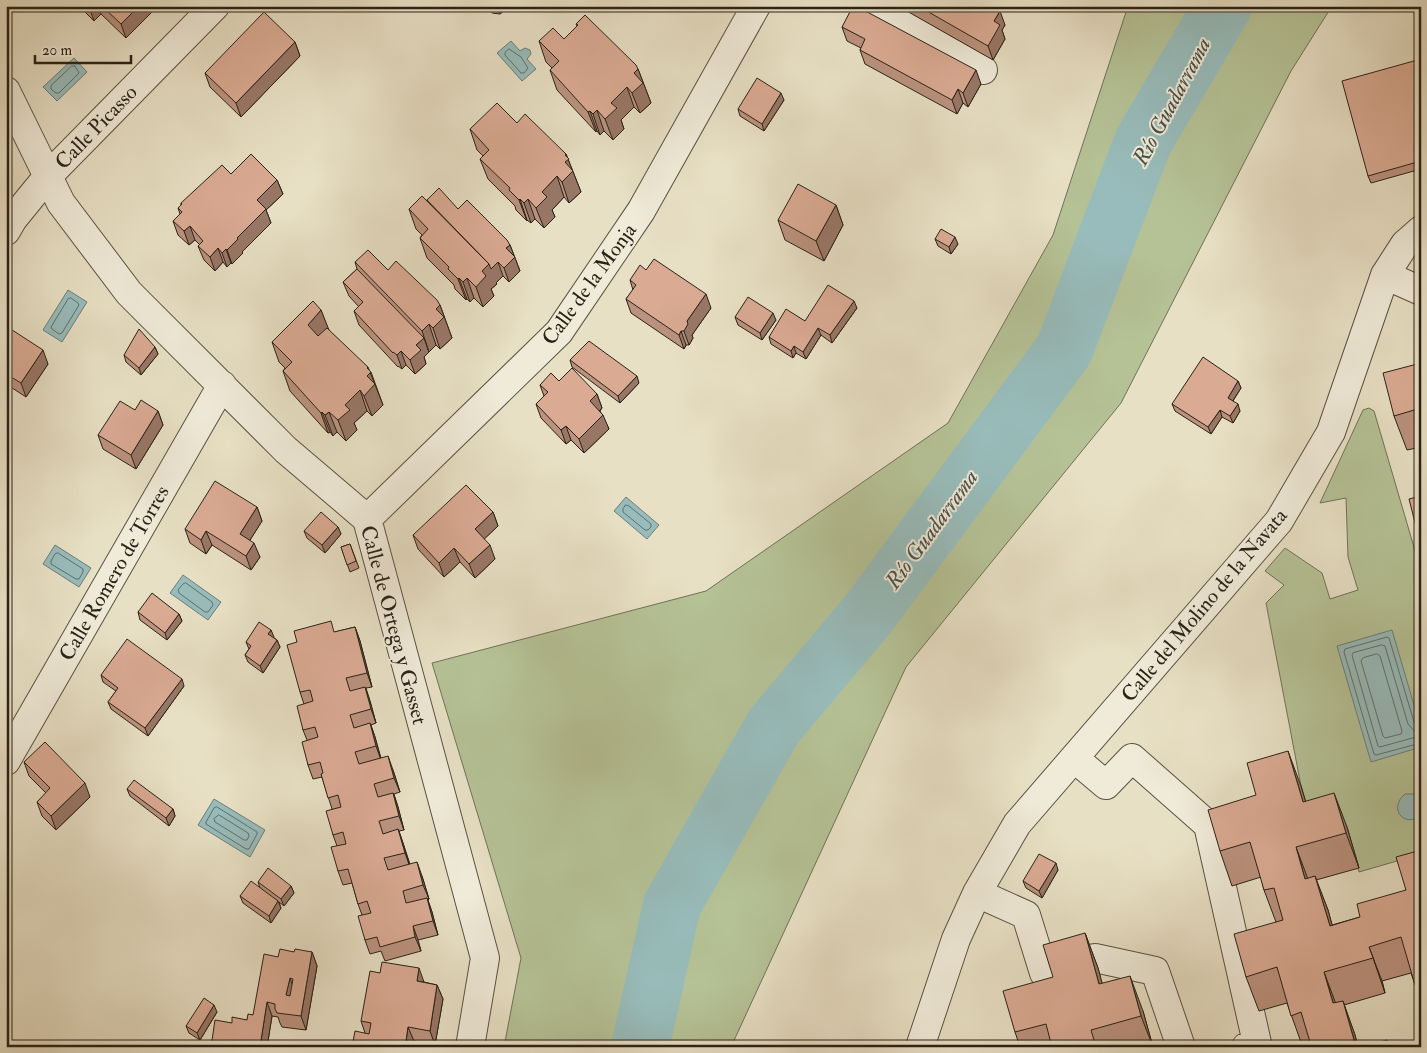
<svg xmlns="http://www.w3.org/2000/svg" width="1427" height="1053" font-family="'IM FELL Double Pica',serif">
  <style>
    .green { fill: #b5c296; stroke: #6f7257 }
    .water { fill: #98bcbb; stroke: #6c7e7a }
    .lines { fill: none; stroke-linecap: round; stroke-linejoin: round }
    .shore { stroke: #606f6a; stroke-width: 1 }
    .river { stroke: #98bcbb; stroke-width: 58 }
    .street-casing { stroke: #595243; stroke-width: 30 }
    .street { stroke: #f0ebd9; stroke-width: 28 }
    .wall { fill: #bb927e; stroke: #292218 }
    .shaded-wall { fill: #997767; stroke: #292218 }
    .building { fill: #daaa93; stroke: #292218; fill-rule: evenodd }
    .labels { text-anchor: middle; stroke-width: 4; stroke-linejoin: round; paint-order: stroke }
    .street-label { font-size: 21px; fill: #292218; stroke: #f0ebd9 }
    .water-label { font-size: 22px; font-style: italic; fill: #4a5049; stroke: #f0ebd9 }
  </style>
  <rect width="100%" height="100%" fill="#e8e0c5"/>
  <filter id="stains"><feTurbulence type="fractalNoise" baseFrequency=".004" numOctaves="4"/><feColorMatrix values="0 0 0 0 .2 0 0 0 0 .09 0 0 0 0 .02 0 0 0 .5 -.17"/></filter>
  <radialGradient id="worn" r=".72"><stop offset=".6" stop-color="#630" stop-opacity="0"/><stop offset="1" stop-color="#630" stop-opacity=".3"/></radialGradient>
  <path class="green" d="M1128,6H1332L1291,71L1121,403L906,667L731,1047H504L521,958L432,663L706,591L948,423L1053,235Z
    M1369,408L1374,411L1421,571V854L1359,872L1347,828L1310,814L1301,786L1266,603L1284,585L1265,571L1285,548L1322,573L1330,599L1358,590L1348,557L1346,498L1320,503L1363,410Z"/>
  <path class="water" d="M511,41L520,51L525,48L530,50L531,54L527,59L536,69L522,81L497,53Z
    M74,58L87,72L57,101L43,87Z
    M68,290L87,302L62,342L43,330Z
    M626,497L659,525L647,539L614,511Z
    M55,545L91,568L79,587L43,564Z
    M183,575L221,602L208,620L170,593Z
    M1392,630L1421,729V747L1371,762L1337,646Z
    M1421,787V816C1403,828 1388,808 1405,794H1417Z
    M214,799L265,830L250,857L198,825Z"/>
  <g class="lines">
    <path class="shore" d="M509,49L521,57L528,68L524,73H521L505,55V53Z
      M72,66H75L79,73L59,93H56L51,89V86Z
      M71,298L78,303L79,305L62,333L59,334L52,329L51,327L68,299Z
      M626,505L629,506L651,524V527L648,530H645L623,512V509Z
      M58,553L83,569V572L79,579H76L51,564V561L55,554Z
      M186,583L212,602L213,605L208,612H205L179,593L178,590L183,584Z
      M1382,645L1385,646L1408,724L1418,735L1416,737L1380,747L1378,746L1352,655L1353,653Z
      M1377,654L1380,656L1402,731L1401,734L1385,738L1383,736L1361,661L1363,658Z
      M1421,726H1416L1414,722L1389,638L1387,637L1345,649L1344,652L1374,754L1376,755L1421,743
      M217,807L257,832V834L249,849H246L206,824V822L214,808Z
      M219,815L248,833L249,836L247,840H244L215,822L214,819Z"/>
    <path class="river" d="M640,1047L672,905L774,726L869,613L1064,350L1143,142L1223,6"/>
    <g class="street-casing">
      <path id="street" d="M870,6L983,70
        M6,91L61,203L129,293L286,450L367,519L485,958L470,1047
        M6,231L13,219L48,176L215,6
        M1385,275L1421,291
        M367,519L559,332L641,211L756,6
        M1074,758L1106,785L1132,758L1208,825L1257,1043L1246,1047
        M6,761L222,385
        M977,893L1026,915L1044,973L1095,958L1155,971L1181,1047
        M920,1047L956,939L977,893L1017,824L1279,521L1331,432L1385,275L1405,244L1421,230"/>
    </g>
    <use href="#street" class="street"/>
  </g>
  <path class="wall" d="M79,6H158L126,38L101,14L94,21Z
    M387,6H394L388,9Z
    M488,6H506L507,8L500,14L492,13Z
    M898,6H991L1005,25L1002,30L1005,39L993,60Z
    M576,24L638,69L651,103L640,113L634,107L621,120L624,129L613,140L604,131L600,135L597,131L596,132L557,90L550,70L552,68L546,62L539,41L564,39L577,26Z
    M842,27L981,84L968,107L963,103L957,114L865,64L860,50L861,48L847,41Z
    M295,42L300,56L241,117L210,87L205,73Z
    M1421,59V169L1371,183L1368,176Z
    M784,100L764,131L740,116L738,109Z
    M517,123L566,154L581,192L569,203L564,197L552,210L555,217L544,228L535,219L531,223L527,220V221L516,210L515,206L488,179L480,159L483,156L477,150L470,129Z
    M277,180L283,194L266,210L271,223L242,252L243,253L232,264L231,263L227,267L223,262L215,271L204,260L198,246L200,245L195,240L189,245L178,235L173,221L180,214L178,208L181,205V203Z
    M427,200L458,209L510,245L520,271L509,282L503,276L496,283L497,284L491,289L494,296L483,307L474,298L470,302L467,299L466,300L455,289L454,285L427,258L420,238L422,235L416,229L409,209Z
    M836,205L843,225L824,261L785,240L778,220Z
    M935,239L958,244L951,254L938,246Z
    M355,262L388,270L440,305L452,338L440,349L436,345L424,357L426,364L415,374L406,365L402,369L398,366V367L359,325L354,311L359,307L349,296L343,282L357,269Z
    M646,270L711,308L692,335L693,338L689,345H686L684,349L631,313L626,299L633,290L630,280Z
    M857,308L832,343L821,335L806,359L796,353L793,358L771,344L769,337L805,321Z
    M321,310L328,329L371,372L383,405L372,416L367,411L354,423L357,430L346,441L337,432L333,436L330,432L328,433L290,391L283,371L285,368L279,362L272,342Z
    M735,317L776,320L762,340L738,325Z
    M6,326L48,364L26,397L6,384Z
    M155,347L158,354L141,375L126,362L124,355Z
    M570,360L639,383L620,403L572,367Z
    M1421,363V447L1407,450L1394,416Z
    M559,381L597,394L602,408L600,411L609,429L584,453L571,440L566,444L541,418L536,404L544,396L540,385Z
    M1238,381L1241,388L1233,401L1240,411L1233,423L1222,417L1211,434L1175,411L1172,404Z
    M135,410L158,411L163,425L136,469L103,449L98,435Z
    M257,507L262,521L250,540L260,557L251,570L212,545L206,554L190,543L185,529Z
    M493,512L498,526L484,539L495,559L475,578L460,562L444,577L418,549L413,535Z
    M338,527L341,534L325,553L307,538L304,531Z
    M350,544L359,568L350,572L341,547Z
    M138,612L179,614L182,621L167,640L140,620Z
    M355,627L360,641L372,687L366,688L370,701L376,723L371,725L375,737L381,758L393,770L400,792L394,794L398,807L404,830L399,831L410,864L422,876L429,899L428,900L432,912L438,935L418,940L421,951L385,961L381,951L370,954L365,940L362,915L358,904L352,883L343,885L338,871L337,846L333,835L332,809L322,777L313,779L308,765L307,740L303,730L304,704L300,692L335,632Z
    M271,630L273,637L277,640L280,647L263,673L248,662L245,655L249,649L246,642Z
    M101,675L184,686L148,736L111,709L108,702L116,691L103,682Z
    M24,762L90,797L56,830L42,816L37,802L46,793L29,776Z
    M1301,786L1305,801L1347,827L1359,868L1316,880L1328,910L1332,925L1360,917L1406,890L1421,850V1001L1411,973L1382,981L1385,993L1344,1005L1355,1035L1358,1047H1295L1302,1045L1287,1003L1259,1011L1246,977L1276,922L1264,890L1261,877L1232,886L1220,851Z
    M127,789L173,809L175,816L169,826L130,796Z
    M1058,870L1042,898L1026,888L1023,881Z
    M258,882L291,886L294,893L284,906L279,902L281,908L271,923L243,903L240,896L260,888Z
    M1085,933L1098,968L1102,984L1143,1011L1153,1047H1020L1015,1032L1053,977Z
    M294,952H312L317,966L306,1030L282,1027L280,1023L278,1017L272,1016L267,1047H211L232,1023L247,1020L253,1015L278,957Z
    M424,982L437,985L443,999L435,1045L414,1041L413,1042L422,1044L423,1047H352L365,1033L361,1021Z
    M217,1012L200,1040L189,1033L186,1026Z"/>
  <path class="shaded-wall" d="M90,6H98L101,14L94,21L89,7Z
    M139,6H158L126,38L121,24Z
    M498,6H506L507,8L500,14L497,7Z
    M1000,11L1005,25L1002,30L1005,39L993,60L988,46L994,21Z
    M295,42L300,56L241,117L236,103Z
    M638,69L651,103L640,113L632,93L634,73Z
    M976,70L981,84L968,107L963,93Z
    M627,87L634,107L621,120L624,129L613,140L605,119L611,103Z
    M958,89L963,103L957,114L952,100Z
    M781,93L784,100L764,131L762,124Z
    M597,110L604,131L600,135L593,114Z
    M590,111L597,131L596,132L588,112Z
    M566,154L581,192L569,203L562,182L565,155Z
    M557,176L564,197L552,210L555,217L544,228L536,208L542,192Z
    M277,180L283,194L266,210L271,223L242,252L243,253L232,264L227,250L237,238L257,200Z
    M520,199L527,220V221L519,200Z
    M528,199L535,219L531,223L524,203Z
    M836,205L843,225L824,261L816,241Z
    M190,226L195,240L189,245L184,231Z
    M955,237L958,244L951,254L949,247Z
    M510,245L520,271L509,282L504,268L506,248Z
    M218,248L223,262L215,271L210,257Z
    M226,249L231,263L227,267L222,253Z
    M498,262L503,276L496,283L497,284L491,289L494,296L483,307L476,287L482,271L489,264Z
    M459,278L467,299L466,300L458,279Z
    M467,278L474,298L470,302L463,282Z
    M706,294L711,308L692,335L693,338L689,345L684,331L687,321Z
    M854,301L857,308L832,343L830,335Z
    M440,305L452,338L440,349L433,328L436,309Z
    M321,310L329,330L315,346L308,325Z
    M773,313L776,320L762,340L760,333Z
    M429,324L436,345L429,352L422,331Z
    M818,328L821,335L806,359L803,352Z
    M681,331L686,345L684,349L679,335Z
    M424,338L429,352L424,357L426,364L415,374L410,360L416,345Z
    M794,346L796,353L793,358L791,351Z
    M155,347L158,354L141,375L139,368Z
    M43,350L48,364L26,397L21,383Z
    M401,351L406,365L402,369L397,355Z
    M368,367L383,405L372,416L364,396L367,368Z
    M637,376L639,383L620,403L618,396Z
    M1238,381L1241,388L1230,405L1228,398Z
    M360,390L367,411L354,423L357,430L346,441L338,420L345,405Z
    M597,394L602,408L595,415L590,401Z
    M1238,404L1240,411L1233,423L1230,416Z
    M1220,410L1222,417L1211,434L1208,427Z
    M158,411L163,425L136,469L131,455Z
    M322,412L330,432L328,433L321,413Z
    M329,412L337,432L333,436L325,415Z
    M603,415L609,429L584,453L579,439Z
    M566,426L571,440L566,444L561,430Z
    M257,507L262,521L245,548L240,534Z
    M493,512L498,526L480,543L475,529Z
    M338,527L341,534L325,553L322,545Z
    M206,531L212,545L206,554L201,540Z
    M254,543L260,557L251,570L246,556Z
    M490,545L495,559L475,578L469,564Z
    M454,548L460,562L444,577L439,563Z
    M179,614L182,621L167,640L165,633Z
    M355,627L360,641L372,687L367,673Z
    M271,630L274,637L271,641L268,634Z
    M277,640L280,647L263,673L260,666Z
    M182,679L184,686L148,736L145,728Z
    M365,687L370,701L376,723L371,709Z
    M370,723L375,737L381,760L376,746Z
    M1288,751L1301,786L1316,837L1303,802Z
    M388,756L393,770L400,792L394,778Z
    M85,783L90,797L56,830L51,816Z
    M393,793L398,807L404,830L399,816Z
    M1334,793L1347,827L1359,868L1346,833Z
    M173,809L175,816L169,826L166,818Z
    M398,829L403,843L410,867L405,853Z
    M1296,847L1309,882L1305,879Z
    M417,862L422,876L429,899L423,885Z
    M1056,863L1058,870L1042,898L1039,891Z
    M1315,876L1328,910L1342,961L1330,926Z
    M291,886L294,893L284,906L281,899Z
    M427,898L432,912L438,935L433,921Z
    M278,901L281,908L271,923L269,916Z
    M413,926L418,940L421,951L415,937Z
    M1085,933L1098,968L1112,1019L1099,984Z
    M1369,947L1382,981L1385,993L1373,958Z
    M312,952L317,966L306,1030L301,1016Z
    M419,968L424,982L417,981Z
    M1324,972L1337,1007L1333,1003Z
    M1130,976L1143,1011L1153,1047L1141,1016Z
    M290,978L295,992L291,1009L286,995Z
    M437,985L443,999L435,1045L430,1031Z
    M1343,1001L1355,1035L1358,1047H1356Z
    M267,1002L272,1016L267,1047H260Z
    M214,1005L217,1012L200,1040L197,1033Z
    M408,1027L414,1041L413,1047L406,1041Z"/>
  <path class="building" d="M102,6H139L121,24Z
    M853,6H856L976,70L963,93L958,89L952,100L860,50L865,39L842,27Z
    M918,6H991L1000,11L994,21L1000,25L988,46Z
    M264,12L295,42L236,103L205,73Z
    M585,15L636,65L638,69L634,73L643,83L632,93L627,87L611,103L617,108L605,119L597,110L593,114L590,111L588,112L550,70L559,61L539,41L553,28L564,39L578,25L576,24Z
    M1421,59V161L1368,176L1342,81Z
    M757,78L781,93L762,124L738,109Z
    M497,103L517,123L525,114L566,154L565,155L569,159L565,162L573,171L562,182L557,176L542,192L547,197L536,208L528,199L524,203L520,199L519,200L509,190L510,188L480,159L489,150L470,129Z
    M251,154L277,180L257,200L266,209L237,238L238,239L227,250L226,249L222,253L218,248L210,257L198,246L203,241L190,226L184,231L173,221L182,212L178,208L182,204L181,203L222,165L231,174Z
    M798,184L836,205L816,241L778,220Z
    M439,188L458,209L467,200L507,240L510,245L506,248L515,257L504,268L498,262L491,269L489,264L427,200Z
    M422,196L489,264L482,271L486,276L476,287L467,278L463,282L459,278L458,279L448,269L449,267L420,238L428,229L409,209Z
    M941,229L955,237L949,247L935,239Z
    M368,250L388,270L396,261L437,300L440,305L436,309L444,317L433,328L429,324L422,331L355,262Z
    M654,259L706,294L687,321L688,324L684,331H681L679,335L626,299L636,285L630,280L640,265L646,270Z
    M357,269L424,338L416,345L421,350L410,360L401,351L397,355L393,352V353L354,311L363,302L343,282Z
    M828,285L854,301L830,335L818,328L803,352L794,346L791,351L769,337L786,309L805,321Z
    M748,297L773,313L760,333L735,317Z
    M313,301L321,310L308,325L318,336L327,328L368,367L367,368L371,372L367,376L375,384L364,396L360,390L345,405L350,410L338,420L329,412L325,415L322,412L321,413L283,371L292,362L272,342Z
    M6,326L43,350L21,383L6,374Z
    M139,329L155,347L139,368L124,355Z
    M589,341L637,376L618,396L570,360Z
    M1203,357L1238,381L1228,398L1238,404L1230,416L1220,410L1208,427L1172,404Z
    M1421,363V408L1394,416L1383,373Z
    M572,368L597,394L590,401L603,415L579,439L566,426L561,430L536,404L548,392L540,385L551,373L559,381Z
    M141,400L158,411L131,455L98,435L120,401L135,410Z
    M215,481L257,507L240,534L254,543L246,556L206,531L201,540L185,529Z
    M466,485L493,512L475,529L490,545L469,564L454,548L439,563L413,535Z
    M1421,496V541L1420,542L1409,499Z
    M321,512L338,527L322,545L304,531Z
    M350,544L356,561L347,565L341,547Z
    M152,593L179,614L165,633L138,612Z
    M331,621L334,632L355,627L367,673L346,678L350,691L365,687L371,709L350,715L354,728L370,723L376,746L355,752L359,764L388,756L394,778L374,784L378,797L393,793L399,816L379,821L383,834L398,829L405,853L384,858L388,870L417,862L423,885L403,891L406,903L427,898L433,921L413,926L415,937L380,947L377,937L365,940L358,916L371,913L367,901L358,904L348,869L338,871L331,847L346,844L343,832L333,835L326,811L341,807L338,795L328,798L321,774L323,773L320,762L308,765L302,742L318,737L315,727L303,730L297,706L313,701L310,690L300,692L287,645L297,642L294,631Z
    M259,622L271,630L268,634L277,640L260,666L245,655L251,646L246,642Z
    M127,639L182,679L145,728L108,702L118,688L101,675Z
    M45,742L85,783L51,816L37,802L50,788L24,762Z
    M1288,751L1303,802L1334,793L1346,833L1296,847L1305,879L1315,876L1330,926L1360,917L1357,904L1406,890L1396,857L1421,850V983L1415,985L1401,937L1369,947L1373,958L1324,972L1333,1003L1343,1001L1356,1047H1295L1310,1042L1301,1012L1291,1016L1277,967L1246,977L1234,934L1283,920L1274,888L1264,890L1250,842L1220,851L1208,810L1256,795L1247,763Z
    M134,780L173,809L166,818L127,789Z
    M1039,854L1056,863L1039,891L1023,881Z
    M268,868L291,886L281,899L258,882Z
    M251,881L278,901L269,916L240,896Z
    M1085,933L1099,984L1130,976L1141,1016L1091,1030L1096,1047H1052L1046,1024L1015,1032L1003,991L1053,977L1043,945Z
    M280,949L294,952L295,949L312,952L301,1016L277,1013L275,1009V1004L267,1002L260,1047H245V1045L239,1044V1047H211L215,1020L232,1023V1017L247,1020L248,1014L253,1015L264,954L278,957ZM290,978L293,979L290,996L286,995Z
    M382,962L419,968L417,981L437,985L430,1031L408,1027L406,1041L422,1044V1047H352L355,1031L369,1034L371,1023L361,1021L370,971L380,973Z
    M204,998L214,1005L197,1033L186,1026Z
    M1387,1040L1389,1047H1362Z"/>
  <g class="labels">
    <g class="street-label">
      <text transform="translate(96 127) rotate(-46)" y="7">Calle Picasso</text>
      <text transform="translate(589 284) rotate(-54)" y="7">Calle de la Monja</text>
      <text transform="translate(114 573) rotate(-60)" y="7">Calle Romero de Torres</text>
      <text transform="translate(1204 605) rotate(-50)" y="7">Calle del Molino de la Navata</text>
      <text transform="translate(394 625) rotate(75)" y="7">Calle de Ortega y Gasset</text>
    </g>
    <g class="water-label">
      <text transform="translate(1171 101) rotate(-62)" y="8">Río Guadarrama</text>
      <text transform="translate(931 529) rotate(-54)" y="8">Río Guadarrama</text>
    </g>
  </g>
  <rect width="1427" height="1053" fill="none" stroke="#e8e0c5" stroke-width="25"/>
  <rect x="8" y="8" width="1412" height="1038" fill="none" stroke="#292218" stroke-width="2.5"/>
  <rect x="12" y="12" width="1402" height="1028" fill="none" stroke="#292218"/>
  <path d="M35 55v8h96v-8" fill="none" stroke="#292218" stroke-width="2.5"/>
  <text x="42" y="55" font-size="15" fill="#292218" stroke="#f0ebd9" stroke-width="4" paint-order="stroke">20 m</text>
  <rect width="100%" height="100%" filter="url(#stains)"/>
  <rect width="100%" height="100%" fill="url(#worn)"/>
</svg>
